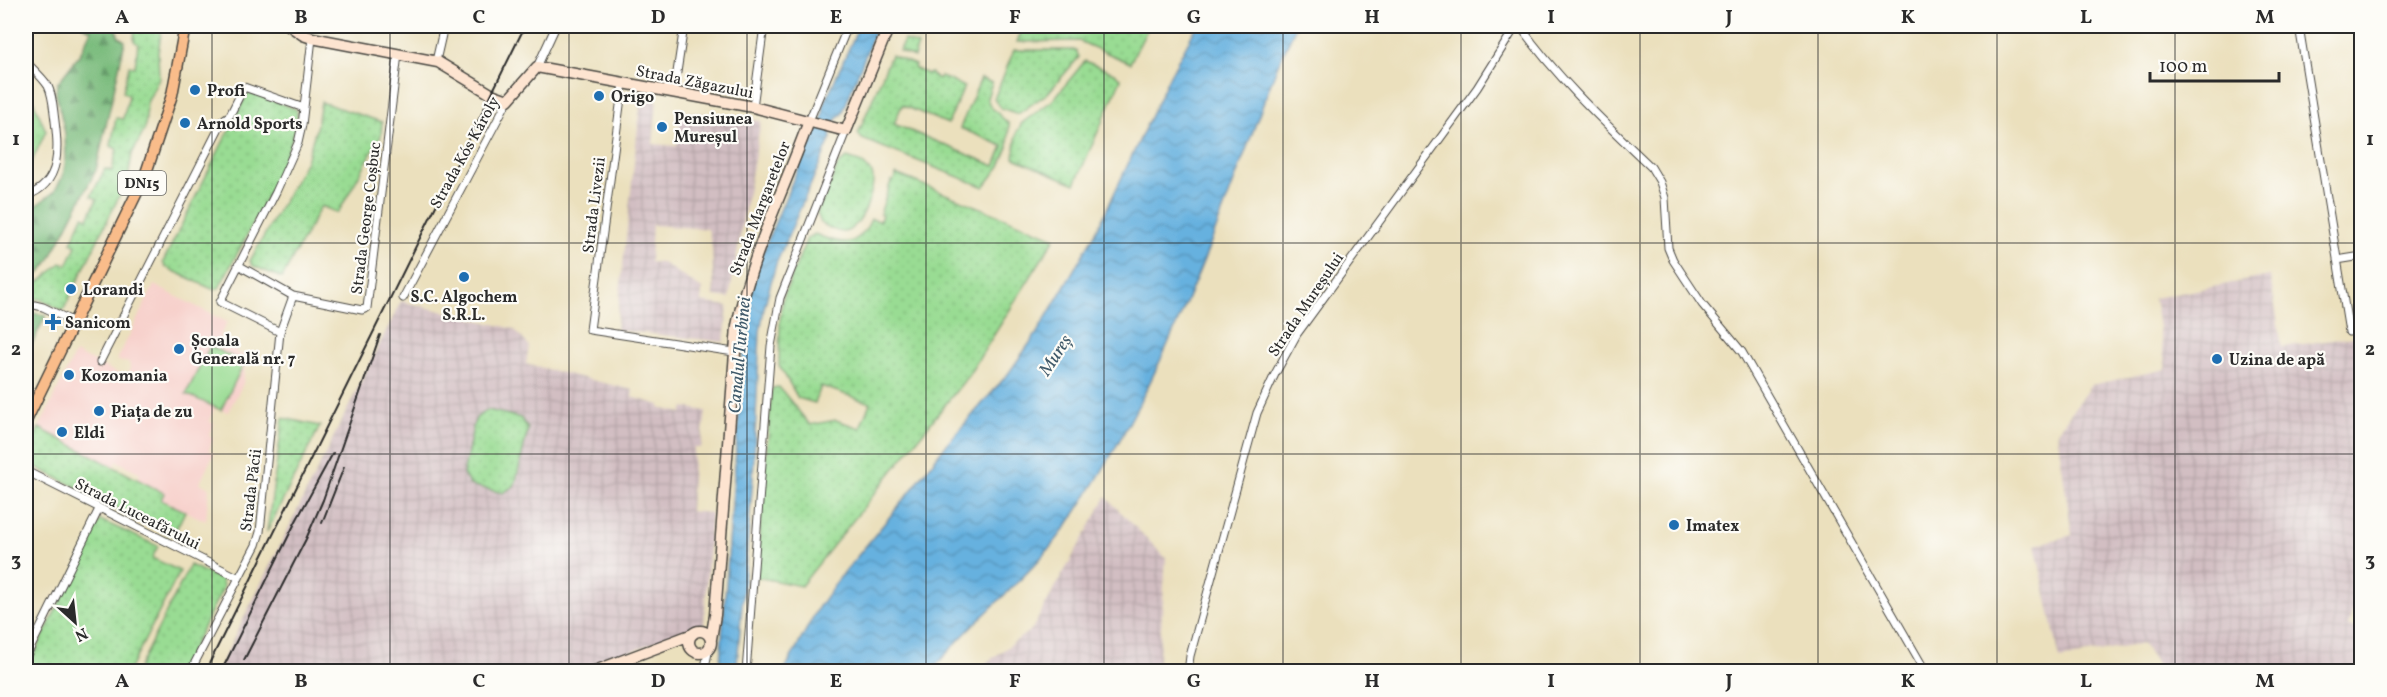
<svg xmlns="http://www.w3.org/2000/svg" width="2387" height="697" font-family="Vollkorn,serif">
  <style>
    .built { fill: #f7d0cb }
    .industrial { fill: url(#industrial-grid) }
    .grass { fill: url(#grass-dots); stroke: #62845f; stroke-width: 1.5 }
    .forest { fill: url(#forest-firs); stroke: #527454; stroke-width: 1.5 }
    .pitch { fill: #99dc93; stroke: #62845f; stroke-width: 1.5 }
    .water { fill: url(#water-waves); stroke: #486e85; stroke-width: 1.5 }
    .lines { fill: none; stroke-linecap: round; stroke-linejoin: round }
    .canal { stroke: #66b1df; stroke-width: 9 }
    .street-casing { stroke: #484641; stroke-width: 9 }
    .secondary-casing { stroke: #484641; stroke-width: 13 }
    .primary-casing { stroke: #484641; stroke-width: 13 }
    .street { stroke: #fff; stroke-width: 7 }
    .secondary { stroke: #fde4d0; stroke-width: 10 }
    .primary { stroke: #f9bc8a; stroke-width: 10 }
    .rail { stroke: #2b2b2b; stroke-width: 2 }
    .grid { fill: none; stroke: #2b2b2b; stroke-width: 1.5; stroke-opacity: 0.55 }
    .poi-dot { fill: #1f6fb2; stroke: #fdfcf7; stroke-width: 2 }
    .labels { text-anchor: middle; stroke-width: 4.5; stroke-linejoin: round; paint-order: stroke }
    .shield { fill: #fdfcf7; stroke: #6a6a68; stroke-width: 1.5 }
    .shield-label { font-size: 15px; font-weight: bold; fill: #2b2b2b }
    .street-label { font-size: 16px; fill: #2b2b2b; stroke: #fdfcf7 }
    .poi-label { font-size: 16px; font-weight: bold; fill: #2b2b2b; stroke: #fdfcf7; text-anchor: start }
    .water-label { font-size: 18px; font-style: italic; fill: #405a6a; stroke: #fdfcf7 }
    .neatline { fill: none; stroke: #2b2b2b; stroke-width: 2 }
    .grid-label { font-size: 20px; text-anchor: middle; font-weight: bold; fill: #2b2b2b }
  </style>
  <defs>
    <pattern id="industrial-grid" width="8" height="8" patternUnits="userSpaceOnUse" patternTransform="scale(1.5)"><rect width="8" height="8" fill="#d2bec2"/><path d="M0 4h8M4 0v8" fill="none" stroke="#b4a3a7"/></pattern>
    <pattern id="grass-dots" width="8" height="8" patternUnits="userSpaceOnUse" patternTransform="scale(1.5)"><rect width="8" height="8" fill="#99dc93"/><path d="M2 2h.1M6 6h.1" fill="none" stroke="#84bd7f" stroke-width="1.8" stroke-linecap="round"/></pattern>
    <pattern id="forest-firs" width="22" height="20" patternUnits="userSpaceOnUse" patternTransform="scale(1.5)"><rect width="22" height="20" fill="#7abc7d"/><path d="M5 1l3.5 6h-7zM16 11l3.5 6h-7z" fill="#649967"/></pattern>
    <pattern id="water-waves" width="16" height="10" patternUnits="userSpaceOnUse" patternTransform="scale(1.5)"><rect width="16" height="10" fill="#66b1df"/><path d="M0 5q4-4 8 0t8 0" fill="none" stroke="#5490b5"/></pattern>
  </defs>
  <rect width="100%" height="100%" fill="#fdfcf7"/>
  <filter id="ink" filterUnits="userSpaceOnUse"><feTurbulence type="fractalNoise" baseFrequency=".0167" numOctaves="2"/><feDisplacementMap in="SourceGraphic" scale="12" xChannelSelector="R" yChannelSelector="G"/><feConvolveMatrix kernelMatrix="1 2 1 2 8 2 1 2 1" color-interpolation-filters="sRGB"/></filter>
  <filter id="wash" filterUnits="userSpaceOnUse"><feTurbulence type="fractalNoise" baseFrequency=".008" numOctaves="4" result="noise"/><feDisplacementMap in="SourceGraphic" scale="24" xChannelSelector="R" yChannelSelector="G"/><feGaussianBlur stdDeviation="1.35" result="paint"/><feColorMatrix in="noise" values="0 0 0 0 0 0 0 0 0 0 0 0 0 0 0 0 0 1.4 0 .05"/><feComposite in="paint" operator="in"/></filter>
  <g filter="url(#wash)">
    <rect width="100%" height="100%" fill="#ebe0bd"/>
    <path class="built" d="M154,285L227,322L219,338L237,344L236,353L246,355L243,384L228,412L214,409L209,421L214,424L209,435L213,439L209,450L214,453L200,483L209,488L206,521L161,500L164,493L138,479L140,473L117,461L114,467L39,428L75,353L126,377L130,368L129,362H122L117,360Z"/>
    <path class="industrial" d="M641,98L657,100L653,144L677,146L681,111L761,121L729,298L714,296L712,248L708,229L652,225L650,262L663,263L702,289L701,302L728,306L724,342L616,330Z
      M2270,276L2282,347L2361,336L2362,593L2355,601L2348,626L2361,631V671H2162L2142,644L2060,659L2035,545L2072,535L2057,432L2091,385L2166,369L2154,298Z
      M401,301L514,329L529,346L526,364L633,390L632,397L660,405V408L682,413L684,407L706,411L701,448H694L690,511L711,513L704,625L575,671L217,672Z
      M1106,497L1166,558L1158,671H975L1032,629Z"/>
    <path class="grass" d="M135,26H162L158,53L159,78L147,103L145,129L132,154L128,178L63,311L40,299L26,298V289L42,280L61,263L67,265L76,246L71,243L83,216L88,218L97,199L91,196L105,169L112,171L117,149L111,146L116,118L123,119L129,96L123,92L129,66L135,67L138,44L134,41Z
      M905,26H923L921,30L924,32L920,40L902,33Z
      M1024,26H1149L1130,63L1079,41L1017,42Z
      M904,40L918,45L914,57L899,51Z
      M1014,50H1076L1079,57L1048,93L1018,114L1001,108L994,99Z
      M891,55L915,65L914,68L927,74L931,73V75L939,79L940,76L964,87L948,124L902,105L894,124L995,166L1003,146L960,128L981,78L992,83L987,98L990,106L1009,124L1008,147L1000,166L984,187L862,139L858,134Z
      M1085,61L1114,73L1121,79L1075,184L1014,158L1017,132L1022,123L1053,100Z
      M26,84L46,131L26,174Z
      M252,93L296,109C306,134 234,258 219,288L214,290L165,267L163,262L247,94Z
      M321,102L382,122L381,136L338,213L321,206L282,278L253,266L250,261L306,161L316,129Z
      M847,158L862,163L872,173C877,188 861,231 843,232C835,232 827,227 821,223L817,213L839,163Z
      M896,174L1055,238L968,376L801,586L756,577L772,388L779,387L810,425L836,420L860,428L870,403L821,386L815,403L798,398L779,365L780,320L783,298L807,238L815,234C841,245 858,249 871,219L880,221L882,215L880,214L891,181H893Z
      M488,410L521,418L528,429L516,481L514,486L503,493L470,485L463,474L474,423L477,417Z
      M283,418L320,426L267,532Z
      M39,428L164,493L161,500L185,511L174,534L170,535L26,462V454Z
      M100,520L158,546L152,558L180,571L129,671H26Z
      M190,565L222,580L223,588L181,671H137Z"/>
    <path class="forest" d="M82,26H117L118,36L125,41L96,170L49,261L40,273L26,282V213L54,192L63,176L66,158L65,133L56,93L57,84L80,54L91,30Z
      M26,312L46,315L26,356Z"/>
    <path class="pitch" d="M210,346L244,363L221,410L186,394Z"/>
    <path class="water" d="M859,26H877L842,114C835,118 829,131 831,138L776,264L764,308L760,332L753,478L737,664L720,663L747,305L759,261L813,132C820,128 825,114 823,106Z
      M1197,26H1296L1277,67C1218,223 1167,377 1073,517C1034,576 975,616 932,671H784L818,608L838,580L910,492L941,451L1008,374L1037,333L1096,232L1170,75Z"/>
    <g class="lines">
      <path class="canal" d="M729,672L730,653"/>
    </g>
  </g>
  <g filter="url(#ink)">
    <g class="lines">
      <g class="street-casing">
        <path id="street" d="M1520,26C1557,78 1605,123 1651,167L1660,182L1665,198L1668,248L1673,260L1702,304L1742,352L1926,672
          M2299,26L2349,332
          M2300,29L2322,26
          M436,61L444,26
          M26,62C33,69 43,78 48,86C52,94 53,104 54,113C58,145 64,183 26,196
          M537,67L556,26
          M623,83L590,330L734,352
          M674,92L684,26
          M753,107L764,26
          M809,121L848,26
          M2337,260L2362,256
          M238,265L293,296L362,310L367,308L398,54
          M403,298L508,100
          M26,303L43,307L74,322
          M280,332L220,302L276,192L298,143L302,125L312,38
          M100,362L223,120L230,115L244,87L304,108
          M26,471L239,578
          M26,657L99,509
          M190,672L256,545L260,532L280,332L293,296
          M704,672L709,648
          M746,672L771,346L780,298L846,131
          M1188,672L1190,656L1257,413L1275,374L1297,334L1477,88L1516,26"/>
      </g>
      <g class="secondary-casing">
        <path id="secondary" d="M290,26L303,35L312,38L438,62L491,94L508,100L537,67L753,107L846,131L889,26
          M689 642a11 11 0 1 1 22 0a11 11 0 1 1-22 0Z
          M711,639L715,615L737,326C751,254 784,190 809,121
          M592,672L693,634"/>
      </g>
      <g class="primary-casing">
        <path id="primary" d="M26,421L145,176L172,95L185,26"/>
      </g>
      <use href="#street" class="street"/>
      <use href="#secondary" class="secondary"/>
      <use href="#primary" class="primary"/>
      <path class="rail" d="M322,523L344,467
        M244,660L306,539L323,500L380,335
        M205,672L525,26
        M221,672L296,521L333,453"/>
    </g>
  </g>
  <path class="grid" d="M212,26V672M390,26V672M569,26V672M747,26V672M926,26V672M1104,26V672M1283,26V672M1461,26V672M1640,26V672M1818,26V672M1997,26V672M2175,26V672M26,243H2362M26,454H2362"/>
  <g class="poi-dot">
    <circle cx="195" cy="90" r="6"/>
    <circle cx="599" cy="96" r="6"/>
    <circle cx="185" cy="123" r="6"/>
    <circle cx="662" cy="127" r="6"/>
    <circle cx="464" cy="277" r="6"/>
    <circle cx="71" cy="289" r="6"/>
    <path d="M50 313h6v6h6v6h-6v6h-6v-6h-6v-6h6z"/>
    <circle cx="179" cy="349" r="6"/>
    <circle cx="2217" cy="359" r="6"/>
    <circle cx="69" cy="375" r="6"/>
    <circle cx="99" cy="411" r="6"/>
    <circle cx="62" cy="432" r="6"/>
    <circle cx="1674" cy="525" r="6"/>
  </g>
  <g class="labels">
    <rect class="shield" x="118" y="171" width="48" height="24" rx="4.5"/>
    <g class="shield-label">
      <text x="142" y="188">DN15</text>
    </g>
    <g class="street-label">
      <text transform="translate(695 81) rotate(11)" y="6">Strada Zăgazului</text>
      <text transform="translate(464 152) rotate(-61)" y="6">Strada Kós Károly</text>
      <text transform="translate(593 205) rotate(-83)" y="6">Strada Livezii</text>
      <text transform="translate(759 208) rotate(-69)" y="6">Strada Margaretelor</text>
      <text transform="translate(365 218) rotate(-83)" y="6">Strada George Coșbuc</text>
      <text transform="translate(1305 304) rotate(-56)" y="6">Strada Mureșului</text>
      <text transform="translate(250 490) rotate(-83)" y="6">Strada Păcii</text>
      <text transform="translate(138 513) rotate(27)" y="6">Strada Luceafărului</text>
    </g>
    <g class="poi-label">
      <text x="207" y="96">Profi</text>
      <text x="611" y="102">Origo</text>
      <text x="674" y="124">Pensiunea<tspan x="674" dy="18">Mureșul</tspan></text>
      <text x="197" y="129">Arnold Sports</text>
      <text x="83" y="295">Lorandi</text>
      <text x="464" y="302" text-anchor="middle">S.C. Algochem<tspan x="464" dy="18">S.R.L.</tspan></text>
      <text x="65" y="328">Sanicom</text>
      <text x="191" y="346">Școala<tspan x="191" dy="18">Generală nr. 7</tspan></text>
      <text x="2229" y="365">Uzina de apă</text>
      <text x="81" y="381">Kozomania</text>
      <text x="111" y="417">Piața de zu</text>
      <text x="74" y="438">Eldi</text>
      <text x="1686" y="531">Imatex</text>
    </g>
    <g class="water-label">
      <text transform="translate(739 355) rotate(-85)" y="6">Canalul Turbinei</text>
      <text transform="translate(1055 355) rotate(-57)" y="6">Mureș</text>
    </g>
  </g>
  <rect width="2387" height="697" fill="none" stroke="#fdfcf7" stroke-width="66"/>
  <g transform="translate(75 622) rotate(153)" stroke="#fdfcf7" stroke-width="4.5" paint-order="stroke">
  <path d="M0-4.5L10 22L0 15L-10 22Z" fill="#2b2b2b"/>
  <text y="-9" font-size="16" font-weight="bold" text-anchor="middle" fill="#2b2b2b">N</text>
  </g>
  <path d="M2150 72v9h129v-9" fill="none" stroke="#2b2b2b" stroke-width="3"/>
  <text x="2159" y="72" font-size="18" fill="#2b2b2b" stroke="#fdfcf7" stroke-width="4.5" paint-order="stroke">100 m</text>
  <rect x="33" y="33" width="2321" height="631" class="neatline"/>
  <g class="grid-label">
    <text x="122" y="23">A</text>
    <text x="301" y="23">B</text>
    <text x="479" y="23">C</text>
    <text x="658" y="23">D</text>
    <text x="836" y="23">E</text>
    <text x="1015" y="23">F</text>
    <text x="1194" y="23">G</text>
    <text x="1372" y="23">H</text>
    <text x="1551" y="23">I</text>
    <text x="1729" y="23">J</text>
    <text x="1908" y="23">K</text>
    <text x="2086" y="23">L</text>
    <text x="2265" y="23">M</text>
    <text x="16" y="145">1</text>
    <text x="2370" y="145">1</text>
    <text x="16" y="355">2</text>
    <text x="2370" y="355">2</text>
    <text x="16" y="566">3</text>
    <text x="2370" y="566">3</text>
    <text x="122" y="687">A</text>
    <text x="301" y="687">B</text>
    <text x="479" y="687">C</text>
    <text x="658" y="687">D</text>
    <text x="836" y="687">E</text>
    <text x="1015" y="687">F</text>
    <text x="1194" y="687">G</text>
    <text x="1372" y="687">H</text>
    <text x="1551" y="687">I</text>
    <text x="1729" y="687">J</text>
    <text x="1908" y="687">K</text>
    <text x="2086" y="687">L</text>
    <text x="2265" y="687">M</text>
  </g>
</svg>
